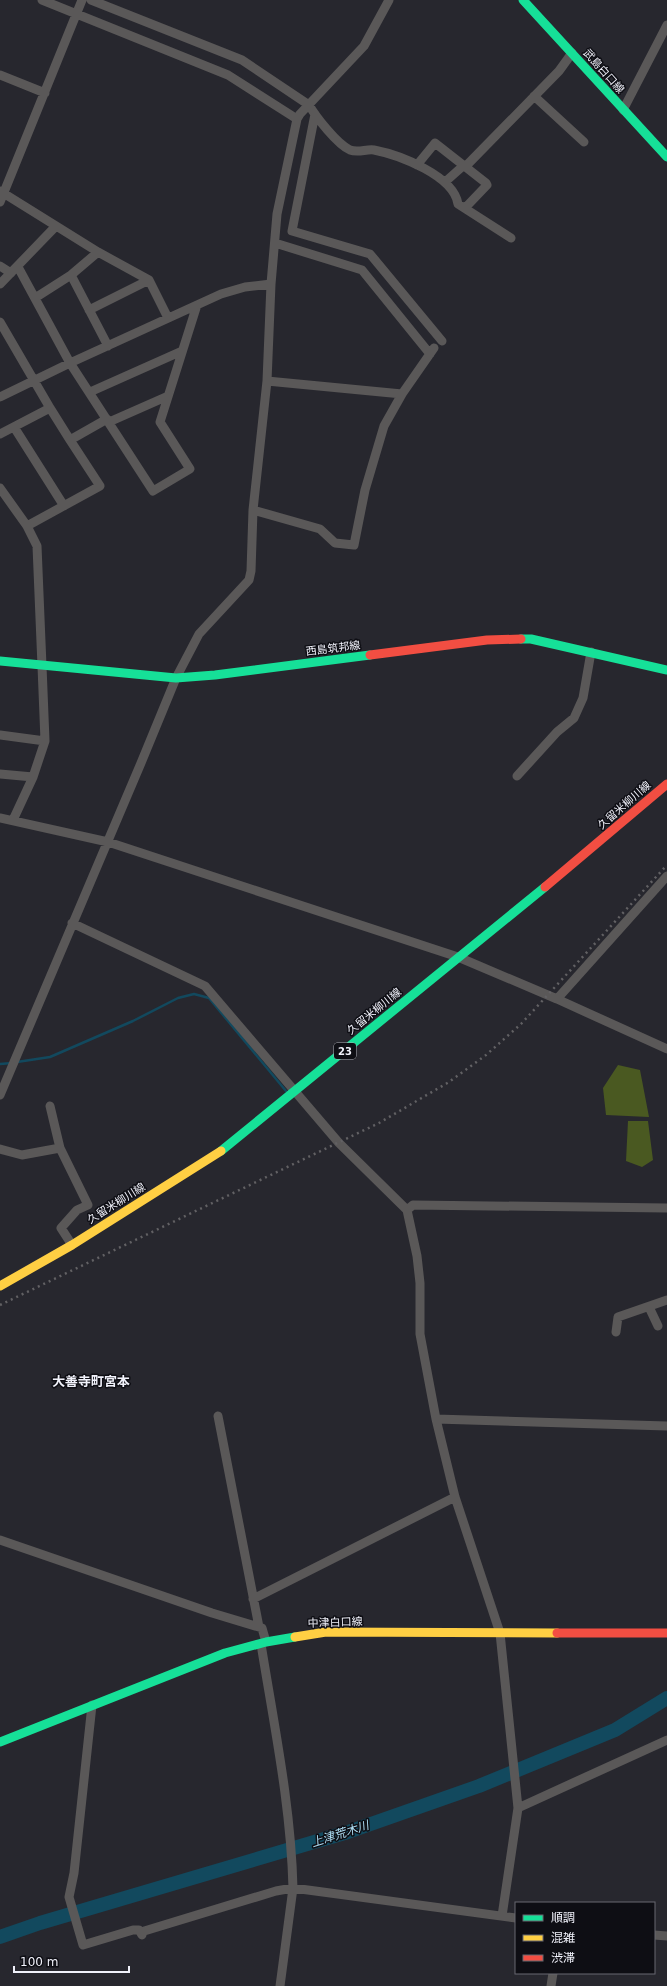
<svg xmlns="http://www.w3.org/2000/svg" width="667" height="1986" font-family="'DejaVu Sans','Noto Sans JP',sans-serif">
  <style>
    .forest { fill: #4a5921 }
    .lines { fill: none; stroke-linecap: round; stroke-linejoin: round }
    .stream { stroke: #12495e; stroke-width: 2.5 }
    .river { stroke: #12495e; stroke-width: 14 }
    .street { stroke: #5a5858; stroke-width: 9 }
    .fast { stroke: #16e098; stroke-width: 9 }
    .slow { stroke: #ffcf43; stroke-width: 9 }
    .jam { stroke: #f24e42; stroke-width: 9 }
    .rail { stroke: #626164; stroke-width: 2.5; stroke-dasharray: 2 4; stroke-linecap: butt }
    .labels { text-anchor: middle; stroke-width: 3; stroke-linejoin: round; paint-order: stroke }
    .shield { fill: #0e0e14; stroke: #acadb5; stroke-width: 1 }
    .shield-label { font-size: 10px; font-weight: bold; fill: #f0f1fa }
    .street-label { font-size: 11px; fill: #f0f1fa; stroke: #0e0e14 }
    .water-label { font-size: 12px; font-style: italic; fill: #afdff5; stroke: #0e0e14 }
    .quarter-label { font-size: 13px; font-weight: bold; fill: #f0f1fa; stroke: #0e0e14 }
  </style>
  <rect width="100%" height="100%" fill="#27272e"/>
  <path class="forest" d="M618,1065L640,1070L649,1117L606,1115L603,1088Z
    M628,1121H648L653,1160L642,1167L626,1161Z"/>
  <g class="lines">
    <path class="stream" d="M17,1062L50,1057L133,1021L178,998L194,994L209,998L286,1091
      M0,1064L12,1063"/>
    <path class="river" d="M0,1937L40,1923L348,1832L479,1786L615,1730L667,1698"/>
    <path class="street" d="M42,0L228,75L297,119
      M91,0L242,60L309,105C316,117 337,144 350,150C358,153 366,149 374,150C400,155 454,176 458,204L511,238
      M0,75L45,93
      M534,96L584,142
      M623,110L667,25
      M315,114L292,231L370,254L442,341
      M417,165L435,143L486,183L487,185L465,208
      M465,167L559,71L572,53
      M445,182L463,166
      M0,191L98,252L149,280L168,318
      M0,202L82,0
      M275,243L362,270L430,354
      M0,266L11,273
      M18,267L70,363L153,491L190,469L160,422L197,305
      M71,275L108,346
      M0,284L56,226
      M35,298L71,275L98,252
      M89,310L149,280
      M0,322L50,408
      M267,381L402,394
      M90,392L182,351
      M0,397L70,363L221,294L245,287L271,284
      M109,422L168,396
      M14,427L64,506
      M0,434L50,408L70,440
      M0,488L27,526L37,546L42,666L45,741L33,777L13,820
      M253,510L320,529L335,543L354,545L365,490L384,426L402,394L434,348
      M27,526L100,486L70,440L107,419
      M0,735L45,741
      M0,774L33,777
      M517,776L557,732L574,718L583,698L591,652
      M0,818L108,842L458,957L557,999L667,1049
      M72,923L205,986L339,1143L407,1210L417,1256L420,1283V1334L436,1419L455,1497L500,1633L518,1808L502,1916
      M557,999L667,876
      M0,1095L141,763L176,678L199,634L249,580L251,571L253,510L267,381L271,284L277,214L297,119L300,114L364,46L389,0
      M50,1106L60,1148L88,1205L77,1210L61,1228L72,1245
      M0,1149L22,1155L60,1148
      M407,1210L413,1205L667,1208
      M649,1307L658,1326
      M616,1332L618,1317L667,1300
      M218,1416L259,1627
      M436,1419L667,1426
      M0,1540L212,1613L262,1628L266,1642
      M253,1599L455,1497
      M261,1644C274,1725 291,1806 293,1888L280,1986
      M92,1705L74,1873L69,1897L83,1945L133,1930H139L142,1935
      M518,1808L667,1740
      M141,1932L276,1891L293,1888L516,1918
      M654,1935L667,1936
      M551,1986L553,1973"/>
    <path class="fast" d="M523,0L667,157
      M521,639H531L667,670
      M0,661L176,678L215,675L370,655
      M221,1151L545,887
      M0,1742L225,1653L266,1642L295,1637"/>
    <path class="slow" d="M0,1286L72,1245L221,1151
      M295,1637L326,1632L557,1633"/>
    <path class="jam" d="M370,655L487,640L521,639
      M545,887L667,784
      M557,1633H667"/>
    <path class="rail" d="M0,1305L379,1123L449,1082L486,1055L521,1024L667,865"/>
  </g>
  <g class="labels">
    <rect class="shield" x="334" y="1043" width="22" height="16" rx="3"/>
    <g class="shield-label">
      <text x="345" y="1055">23</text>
    </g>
    <g class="street-label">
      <text transform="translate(604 71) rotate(48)" y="4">武島白口線</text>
      <text transform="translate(333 648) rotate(-7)" y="4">西島筑邦線</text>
      <text transform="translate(624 805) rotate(-41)" y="4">久留米柳川線</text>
      <text transform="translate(374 1011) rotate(-39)" y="4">久留米柳川線</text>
      <text transform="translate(116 1203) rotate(-32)" y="4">久留米柳川線</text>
      <text transform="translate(335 1622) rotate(-2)" y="4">中津白口線</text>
    </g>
    <g class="water-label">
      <text transform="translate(340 1834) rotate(-18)" y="4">上津荒木川</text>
    </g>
    <g class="quarter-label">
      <text x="91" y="1386">大善寺町宮本</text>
    </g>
  </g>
  <rect x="515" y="1902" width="140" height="72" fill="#0e0e14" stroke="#686970"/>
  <rect x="523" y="1915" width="20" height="6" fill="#16e098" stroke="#686970"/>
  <text x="551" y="1922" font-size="12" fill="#f0f1fa">順調</text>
  <rect x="523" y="1935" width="20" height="6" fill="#ffcf43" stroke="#686970"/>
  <text x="551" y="1942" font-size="12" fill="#f0f1fa">混雑</text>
  <rect x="523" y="1955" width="20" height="6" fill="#f24e42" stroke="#686970"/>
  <text x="551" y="1962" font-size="12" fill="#f0f1fa">渋滞</text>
  <path d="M14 1966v6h115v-6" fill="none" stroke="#f0f1fa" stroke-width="2"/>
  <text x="20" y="1966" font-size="12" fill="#f0f1fa" stroke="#0e0e14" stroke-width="3" paint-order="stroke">100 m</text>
</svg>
